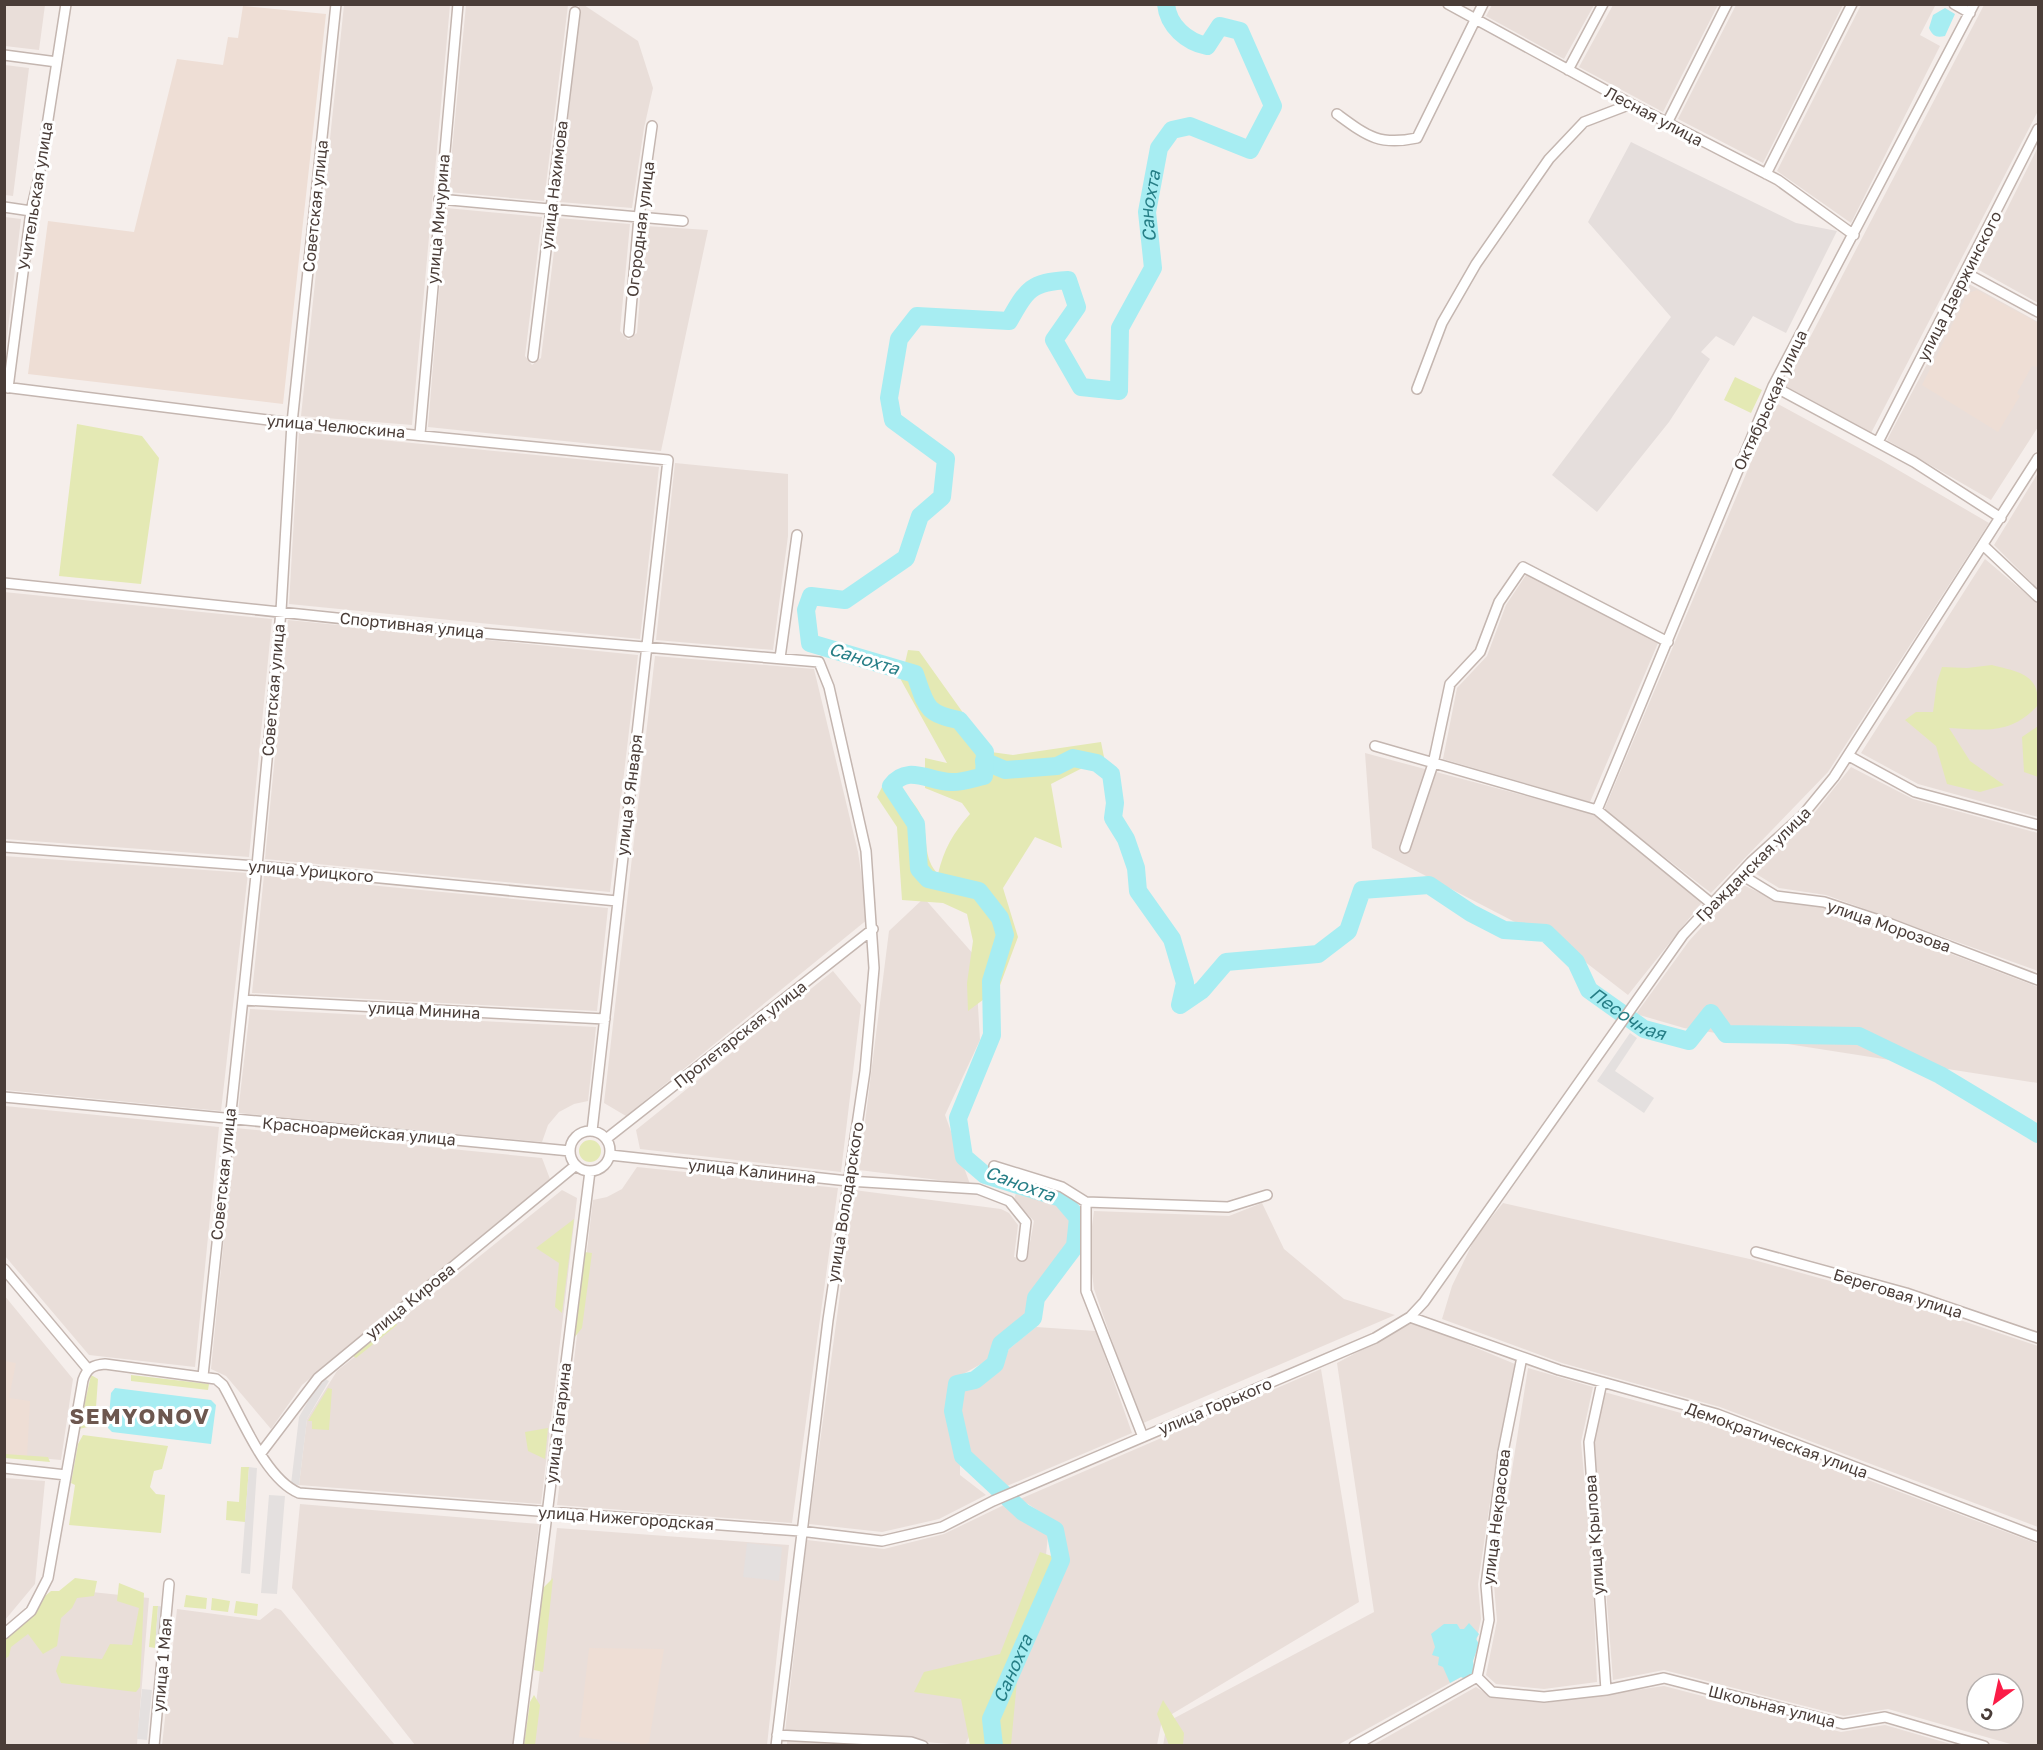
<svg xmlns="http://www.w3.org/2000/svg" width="2043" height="1750" font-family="'Golos Text',sans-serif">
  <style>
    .residential { fill: #e9ded9; fill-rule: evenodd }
    .industrial { fill: #e5dedc }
    .education { fill: #eeded5 }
    .green { fill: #e4e9b4 }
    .parking { fill: #e4e0df }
    .water { fill: #a7edf2 }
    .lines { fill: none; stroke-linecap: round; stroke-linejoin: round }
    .river { stroke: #a7edf2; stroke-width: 18 }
    .minor-casing { stroke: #c4b6b0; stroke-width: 12 }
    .minor { stroke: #fff; stroke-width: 9 }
    .labels { text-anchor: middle; stroke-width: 6; stroke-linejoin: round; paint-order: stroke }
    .street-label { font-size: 16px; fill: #4a3d38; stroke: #fff }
    .water-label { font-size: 18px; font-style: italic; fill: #267e86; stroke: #fff }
    .district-label { font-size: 22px; font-weight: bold; letter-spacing: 1.5px; fill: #6d574f; stroke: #fff }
  </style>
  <rect width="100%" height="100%" fill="#f5eeeb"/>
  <path class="residential" d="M5,4L45,5L39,50L5,46Z
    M344,5H450L412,425L301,416Z
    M466,5H568L544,201L448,192Z
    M579,5H584L638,41L653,88L644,128L632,208L560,202Z
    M1492,5V4L1594,5L1564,59L1486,16Z
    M1613,5H1718L1663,112L1579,67Z
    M1736,5H1843L1763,163L1678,119Z
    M1861,5H1933L1935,6L1920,35L1940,46L1851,223L1777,171Z
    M1984,5H2038V111L1869,437L1783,389Z
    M5,65L29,68L13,196L5,195Z
    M2038,147V303L1977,269Z
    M446,208L542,217L525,356L532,365L541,358L558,218L630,224L620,331L628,340L637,333L646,226L708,230L661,451L428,427Z
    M5,217L21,219L5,354L4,217Z
    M1969,284L2038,322V427L1991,500L1887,440Z
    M1776,403L1881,460L1989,523L1828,772L1711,893L1604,810Z
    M299,432L659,467L640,639L289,604Z
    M675,463L788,474V536L773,650L656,640Z
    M2038,473V589L1994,545Z
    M1985,559L2038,604V817L1918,784L1861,753Z
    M1528,572L1658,643L1590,802L1443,759L1457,688L1487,656L1506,605Z
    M4,592L272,619L249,857L5,839Z
    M288,620L638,655L610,892L265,859Z
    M655,656L814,669L858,852L868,919L626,1116L604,1103Z
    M1365,753L1593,814L1703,901L1628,995L1571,951L1372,848Z
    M1851,767L1913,799L2038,833V971L1826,895L1779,888L1753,872L1808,821Z
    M4,856L248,873L221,1111L5,1090Z
    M264,875L608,908L597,1011L252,993Z
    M1741,884L1771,898L1828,907L2038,987V1083L1684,1028L1636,1014L1689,941Z
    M924,898L975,956L980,1040L945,1115L970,1184L859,1170L889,931Z
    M833,971L861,1005L841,1172L640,1149L636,1130Z
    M250,1009L596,1027L588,1101L574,1104L559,1112L548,1125L542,1142L238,1113Z
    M5,1106L219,1127L195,1367L89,1355L5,1256Z
    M235,1128L542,1158L550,1179L302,1385L271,1429L226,1376L211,1369Z
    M637,1167L838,1188L792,1523L557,1505L593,1200L607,1197L622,1189Z
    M562,1190L577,1198L541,1504L299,1485L307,1419L337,1371Z
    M854,1190L1001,1209L1009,1213L1018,1225L1014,1257L1022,1259H1027L1034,1221L1014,1200L1016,1193L1056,1205L1070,1220L1067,1243L1029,1294L1026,1314L995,1339L988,1360L949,1382L945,1413L960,1465V1475L986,1495L939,1519L882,1532L809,1524Z
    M1262,1203L1284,1249L1344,1299L1395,1315L1141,1424L1094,1289L1089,1249L1094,1211L1229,1216Z
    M1503,1203L1754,1260L1903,1301L2038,1346V1527L1720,1407L1562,1363L1442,1319L1452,1286L1475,1238Z
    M4,1295L73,1379L61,1460L5,1455Z
    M1414,1322L1515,1364L1497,1455L1478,1584L1481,1619L1470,1672L1338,1745L1163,1746L1167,1722L1374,1612L1337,1363Z
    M1036,1327L1096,1331L1132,1433L1007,1486L970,1452L961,1411L964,1391L1000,1371L1009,1349Z
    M1528,1368L1593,1387L1581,1442L1592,1562L1597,1682L1544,1689L1496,1684L1486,1675L1497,1621L1494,1585Z
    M1321,1369L1359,1602L1162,1720L1157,1745H1004L1000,1720L1069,1560L1061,1525L1020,1499Z
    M1604,1392L1714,1422L2038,1544V1745H2014L1888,1709L1844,1716L1664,1670L1613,1680L1594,1434ZM1977,1684H2013V1720H1977Z
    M5,1478L45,1481L35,1584L5,1620Z
    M300,1504L539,1524L513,1745H415L292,1588Z
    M1004,1505L1048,1535L1043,1585L965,1745L785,1732L807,1540L884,1549L944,1534Z
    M557,1528L789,1545L767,1745L531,1746Z
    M82,1591L149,1598L137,1745L5,1746V1648Z
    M275,1608L281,1610L395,1745H162L177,1609L260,1620Z
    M1664,1686L1841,1732L1885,1725L1954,1745L1371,1746L1476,1687L1493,1698L1545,1703Z
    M787,1741L858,1745H787Z"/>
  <path class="industrial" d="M1631,142L1796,223L1837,231L1786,333L1753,316L1734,346L1716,336L1701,352L1710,359L1669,422L1597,512L1552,475L1671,317L1588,222Z"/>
  <path class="education" d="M243,6L326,14L283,404L28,374L48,221L134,232L177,59L223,65L228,37L238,38Z
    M1977,290L2038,323V367L2032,366L2017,393L2020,396L1998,432L1922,385L1968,293Z
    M4,1361L16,1363L9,1398L30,1401L27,1457L5,1455Z
    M589,1648L664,1649L649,1742L645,1745L579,1737Z"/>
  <path class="green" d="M1735,377L1762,390L1751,413L1724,400Z
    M77,424L142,436L159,458L141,584L59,576Z
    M908,650L919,651L991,752L1013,755L1101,742L1104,757L1051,784L1062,848L1035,837L1003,888L1018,937L999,988L968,1011L967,983L973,941L967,914L943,903L902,900L897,827L877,797L886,779C899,787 919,805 923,821C928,841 923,858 938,874C944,849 953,833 970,814L962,803L925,788V758L947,763L901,680Z
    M1992,665C2018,672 2039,673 2038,705C2011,735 1985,730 1949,728L1970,761L2004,785L1980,792L1947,784L1936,746L1905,720L1916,712H1933L1937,682L1942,667L1967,668Z
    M2038,726V777L2024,772L2022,737Z
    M579 1151a11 11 0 1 1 22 0a11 11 0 1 1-22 0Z
    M574,1219L562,1313L555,1307L559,1263L536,1248Z
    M584,1252L592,1253L582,1328L574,1338Z
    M395,1322L397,1325L356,1358L353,1356Z
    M91,1375L98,1379L96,1407L99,1414L92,1426L79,1429Z
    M131,1375L209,1384L208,1390L131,1381Z
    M328,1388L332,1389L329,1430L312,1429V1421H308Z
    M548,1428L545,1459L528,1451L525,1432Z
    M83,1435L168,1446L162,1469L154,1471L150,1487L156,1494L165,1495L161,1533L69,1525L75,1485L71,1483L78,1444Z
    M5,1454L48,1457L50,1462L5,1458Z
    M241,1467H249L245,1522L226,1520L227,1501L239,1502Z
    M1040,1552L1066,1561L1018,1670L1011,1745H970L961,1699L914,1692L924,1672L1000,1654Z
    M75,1578L97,1581L94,1596L77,1598L72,1608L61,1618L57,1646L43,1654L28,1634L11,1647L9,1656L5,1659V1630L51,1591H59Z
    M553,1578L543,1672L534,1670L542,1589Z
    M119,1583L144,1593L140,1687L136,1692L61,1683L56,1671L61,1656L102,1659L110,1644L132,1645L139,1608L117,1601Z
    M186,1595L207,1598L206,1609L184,1607Z
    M212,1598L230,1601L228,1612L211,1610Z
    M236,1601L258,1604L257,1616L234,1613Z
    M153,1606H158L155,1648L149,1647Z
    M534,1695L540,1705L535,1745H524L530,1702Z
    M1163,1700L1184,1733L1183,1745H1169L1157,1714Z"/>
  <path class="parking" d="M1630,1033L1637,1038L1615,1071L1654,1098L1644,1113L1597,1081Z
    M322,1377L329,1381L307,1419L299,1485L291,1484L299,1417Z
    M249,1467L257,1468L250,1574L241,1573Z
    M269,1495L285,1496L277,1594L261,1593Z
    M747,1543L782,1547L779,1581L743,1577Z
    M158,1606L165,1607L161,1648H155Z
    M142,1689L152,1690L147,1740L137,1739Z"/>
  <path class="water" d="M1945,8L1955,14L1945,36C1936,38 1933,36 1929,28L1933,15Z
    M115,1388L211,1400L216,1405L211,1444L112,1432L108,1428L111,1393Z
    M1469,1623L1479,1634L1476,1639L1479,1644L1473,1661L1475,1673L1465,1679L1461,1677L1450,1683L1443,1667L1438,1665L1439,1657L1432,1655L1435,1647L1431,1634L1444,1624H1457L1460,1629H1464Z"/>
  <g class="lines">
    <g class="river">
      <path id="s1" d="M984,761L1005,770L1057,766L1073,758L1097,763L1111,774L1115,803L1113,818L1126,839L1136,868L1138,891L1172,939L1185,983L1180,1005L1202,990L1226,962L1318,954L1348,931L1362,890L1429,885L1471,913L1504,930L1546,933L1576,962L1589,990L1644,1029L1689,1041L1711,1013L1726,1034L1859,1036L1940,1075L2038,1134"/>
      <path id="s2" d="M994,1746L991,1719L1061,1560L1055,1530L1023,1512L963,1456L953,1411L957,1384L975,1380L995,1364L1001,1344L1033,1318L1036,1298L1075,1246L1078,1218L1061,1198L985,1175L964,1157L958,1118L992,1035L991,981L1005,935L1000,918L979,891L928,879L919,869L916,824L891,786C907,764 928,781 951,782C961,783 974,778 984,776L985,752L959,720C925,714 926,705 915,674L810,643L806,610L811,596L845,600L906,558L920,516L942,497L946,459L893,420L889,398L899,339L917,316L1009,321C1027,289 1031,282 1068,280L1077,307L1054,340L1081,387L1119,391L1120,328L1153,268L1147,212L1159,148L1172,130L1190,126L1250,150L1273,106L1240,31L1220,26L1207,46C1187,42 1168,26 1166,4"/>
    </g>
    <g class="minor-casing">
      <path id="minor" d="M1448,4L1631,104L1778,180L1854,235
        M1954,4L1970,13
        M4,55L57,62
        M1568,70L1603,4
        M1337,114C1367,136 1379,146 1417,138L1483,4
        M1667,123L1727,4
        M1766,174L1852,4
        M439,199L683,221
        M4,207L31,211
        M1966,273L2038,312
        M629,332L639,217L652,126
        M533,357L575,12
        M1773,386L1914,462L2001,518
        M4,387L292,423L668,460L592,1131
        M8,388L31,211L39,177L66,4
        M1417,389L1442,323L1476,264L1549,159L1584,122L1631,104
        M420,434L458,4
        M1878,442L2038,129
        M1984,546L2038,597
        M4,583L469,632L819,662L829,687L866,851L874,968L865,1071L828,1320L776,1746
        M780,658L797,535
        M1375,746L1597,810L1712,904
        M1849,756L1915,792L2038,825
        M1597,810L1773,386L1974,4
        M4,847L257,866L617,901
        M1405,848L1433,764L1450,684L1480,652L1499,602L1523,567L1668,642
        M1740,874L1776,896L1824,902L1891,924L2038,980
        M243,1000L605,1019
        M4,1097L570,1151
        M570 1151a20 20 0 1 1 40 0a20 20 0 1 1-40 0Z
        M606,1139L873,929
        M610,1155L848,1181L978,1189L1009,1201L1026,1222L1022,1256
        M994,1166L1062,1187L1086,1202L1228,1207L1267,1195
        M1086,1202V1291L1143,1437
        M1756,1252L1906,1293L2038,1338
        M4,1269L88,1369
        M1410,1317L1559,1370L1717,1414L2038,1537
        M203,1376L257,866L281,611L292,423L336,4
        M1602,1382L1589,1442L1606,1690
        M261,1453L318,1378L576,1165
        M4,1468L66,1475
        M4,1634L31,1611L48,1578L83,1380C87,1368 93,1365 105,1364L216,1379L223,1385C241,1416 265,1479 299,1493L800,1531L882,1541L942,1527L993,1501L1375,1338L1410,1317L1424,1302L1683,935L1751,862L1802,816L1834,777L2038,458
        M1477,1677L1492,1692L1544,1697L1606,1690L1664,1678L1843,1724L1885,1717L1984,1746
        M1477,1677L1489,1620L1486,1585L1503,1452L1522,1357
        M777,1735L911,1742L923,1746
        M154,1746L169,1584
        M518,1746L590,1171
        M1354,1746L1477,1677"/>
    </g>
    <use href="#minor" class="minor"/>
  </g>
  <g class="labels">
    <g class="street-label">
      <text transform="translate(1654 116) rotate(28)" y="6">Лесная улица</text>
      <text transform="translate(554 185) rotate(-83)" y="6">улица Нахимова</text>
      <text transform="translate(35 196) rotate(-81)" y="6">Учительская улица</text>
      <text transform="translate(315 206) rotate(-84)" y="6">Советская улица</text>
      <text transform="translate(438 219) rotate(-85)" y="6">улица Мичурина</text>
      <text transform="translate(640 229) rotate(-83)" y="6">Огородная улица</text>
      <text transform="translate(1959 286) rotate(-63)" y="6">улица Дзержинского</text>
      <text transform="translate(1770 400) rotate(-65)" y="6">Октябрьская улица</text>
      <text transform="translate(336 426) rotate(5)" y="6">улица Челюскина</text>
      <text transform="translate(412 625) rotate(6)" y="6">Спортивная улица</text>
      <text transform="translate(273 690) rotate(-85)" y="6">Советская улица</text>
      <text transform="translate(629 795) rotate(-83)" y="6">улица 9 Января</text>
      <text transform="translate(1753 864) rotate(-45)" y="6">Гражданская улица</text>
      <text transform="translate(311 871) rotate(5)" y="6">улица Урицкого</text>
      <text transform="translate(1889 926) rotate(19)" y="6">улица Морозова</text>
      <text transform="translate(424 1010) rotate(3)" y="6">улица Минина</text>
      <text transform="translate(740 1034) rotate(-38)" y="6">Пролетарская улица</text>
      <text transform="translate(359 1131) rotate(5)" y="6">Красноармейская улица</text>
      <text transform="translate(752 1171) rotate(6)" y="6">улица Калинина</text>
      <text transform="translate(223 1174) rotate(-84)" y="6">Советская улица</text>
      <text transform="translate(845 1202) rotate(-81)" y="6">улица Володарского</text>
      <text transform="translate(1898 1293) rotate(17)" y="6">Береговая улица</text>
      <text transform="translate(410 1301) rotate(-39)" y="6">улица Кирова</text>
      <text transform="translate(1215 1406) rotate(-23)" y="6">улица Горького</text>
      <text transform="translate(558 1423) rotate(-83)" y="6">улица Гагарина</text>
      <text transform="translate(1777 1440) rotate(20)" y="6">Демократическая улица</text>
      <text transform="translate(1496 1517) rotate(-83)" y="6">улица Некрасова</text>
      <text transform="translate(626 1518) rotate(4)" y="6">улица Нижегородская</text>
      <text transform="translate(1594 1535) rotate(-94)" y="6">улица Крылова</text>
      <text transform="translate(162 1665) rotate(-85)" y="6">улица 1 Мая</text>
      <text transform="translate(1772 1706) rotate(14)" y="6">Школьная улица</text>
    </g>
    <g class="water-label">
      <text dy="6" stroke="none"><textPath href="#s2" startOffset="2528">Санохта</textPath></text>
      <text transform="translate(864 659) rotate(17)" y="6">Санохта</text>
      <text dy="6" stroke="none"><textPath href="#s1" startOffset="938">Песочная</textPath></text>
      <text transform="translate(1020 1184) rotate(20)" y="6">Санохта</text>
      <text dy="6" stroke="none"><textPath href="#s2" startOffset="82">Санохта</textPath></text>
    </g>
    <g class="district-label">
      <text x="140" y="1424">SEMYONOV</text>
    </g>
  </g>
  <rect width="2043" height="1750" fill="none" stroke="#4a3d38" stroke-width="12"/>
  <g transform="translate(1995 1702) rotate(213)"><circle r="28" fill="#ffffff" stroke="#b7b1af" stroke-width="1.5"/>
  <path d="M0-4.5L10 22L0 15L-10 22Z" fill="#fb1c47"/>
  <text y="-9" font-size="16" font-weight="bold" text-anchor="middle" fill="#4a3d38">С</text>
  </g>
</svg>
